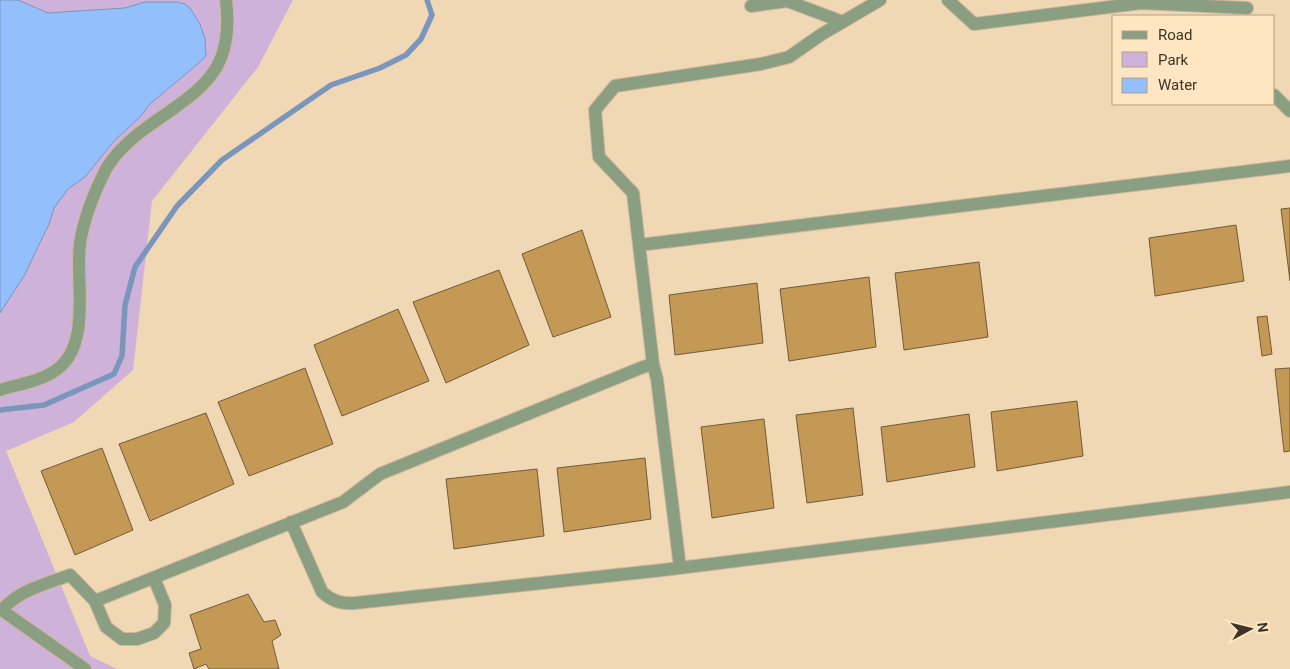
<svg xmlns="http://www.w3.org/2000/svg" width="1290" height="669" font-family="Roboto,sans-serif">
  <style>
    .green { fill: #ceb2d9 }
    .water { fill: #93bffd; stroke: #7a96bd }
    .lines { fill: none; stroke-linecap: round; stroke-linejoin: round }
    .stream { stroke: #7a96bd; stroke-width: 5.5 }
    .building { fill: #c49955; stroke: #705b3b }
    .minor-casing { stroke: #cdb799; stroke-width: 14 }
    .minor { stroke: #8a9e82; stroke-width: 12 }
  </style>
  <rect width="100%" height="100%" fill="#f1d8b5"/>
  <path class="green" d="M0,0H293L258,67L152,201L133,370L74,422L6,451L90,656L117,669H0Z"/>
  <path class="water" d="M0,0H18L48,13L125,8L145,2H177L185,4L190,8L200,24L205,39L206,56L200,62L150,104L140,117L114,141L85,177L68,189L54,208L49,224L24,276L0,313Z"/>
  <g class="lines">
    <path class="stream" d="M0,410L44,405L114,374L122,356L125,305L135,267L177,206L222,160L331,85L380,68L406,55L421,39L432,15L427,0"/>
  </g>
  <path class="building" d="M1290,208V281L1281,209Z
    M1236,225L1244,281L1155,296L1149,238Z
    M582,230L611,317L553,337L522,254Z
    M979,262L988,337L904,350L895,273Z
    M499,270L529,345L446,383L413,302Z
    M869,277L876,347L789,361L780,289Z
    M757,283L763,343L675,355L669,295Z
    M398,309L429,381L342,416L314,345Z
    M1267,316L1272,354L1262,356L1257,317Z
    M305,368L333,444L249,476L218,402Z
    M1290,368V451L1284,452L1275,369Z
    M1077,401L1083,456L997,471L991,412Z
    M853,408L863,495L807,503L796,415Z
    M206,413L234,484L150,521L119,444Z
    M969,414L975,467L887,482L881,427Z
    M764,419L774,508L712,518L701,427Z
    M102,448L133,530L75,555L41,471Z
    M645,458L651,519L564,532L557,468Z
    M537,469L544,536L454,549L446,479Z
    M248,594L264,622L275,620L281,635L272,641L279,669H209L206,664L194,669L189,653L201,649L190,615Z"/>
  <g class="lines">
    <g class="minor-casing">
      <path id="minor" d="M948,0L974,24L1141,3L1247,8
        M751,6L787,1L843,22
        M1274,95L1290,111
        M639,245L1290,166
        M0,390C19,384 44,381 60,367C91,340 75,279 80,243C84,218 94,193 105,171C114,154 131,139 146,128C200,89 235,74 226,0
        M291,522L322,592C332,601 341,604 355,603L663,570L1290,492
        M680,568L657,379L653,364L633,193L599,157L595,110L615,86L761,64L789,57L822,34L880,0
        M95,601L343,502L380,474L643,367L653,364
        M0,609L85,669
        M2,610C19,590 46,584 70,575L95,601L106,627L122,639H137L154,633L164,623L165,605L154,578"/>
    </g>
    <use href="#minor" class="minor"/>
  </g>
  <rect x="1112" y="15" width="162" height="90" fill="#fee6c2" stroke="#b19f84"/>
  <rect x="1122" y="31" width="25" height="8" fill="#8a9e82" stroke="#b19f84"/>
  <text x="1158" y="40" font-size="15" fill="#3e3527">Road</text>
  <rect x="1122" y="52" width="25" height="15" fill="#ceb2d9" stroke="#b19f84"/>
  <text x="1158" y="65" font-size="15" fill="#3e3527">Park</text>
  <rect x="1122" y="78" width="25" height="15" fill="#93bffd" stroke="#b19f84"/>
  <text x="1158" y="90" font-size="15" fill="#3e3527">Water</text>
  <g transform="translate(1250 629) rotate(83)" stroke="#fee6c2" stroke-width="4" paint-order="stroke">
  <path d="M0-4L9 19L0 12L-9 19Z" fill="#3e3527"/>
  <text y="-8" font-size="14" font-weight="bold" text-anchor="middle" fill="#3e3527">N</text>
  </g>
</svg>
